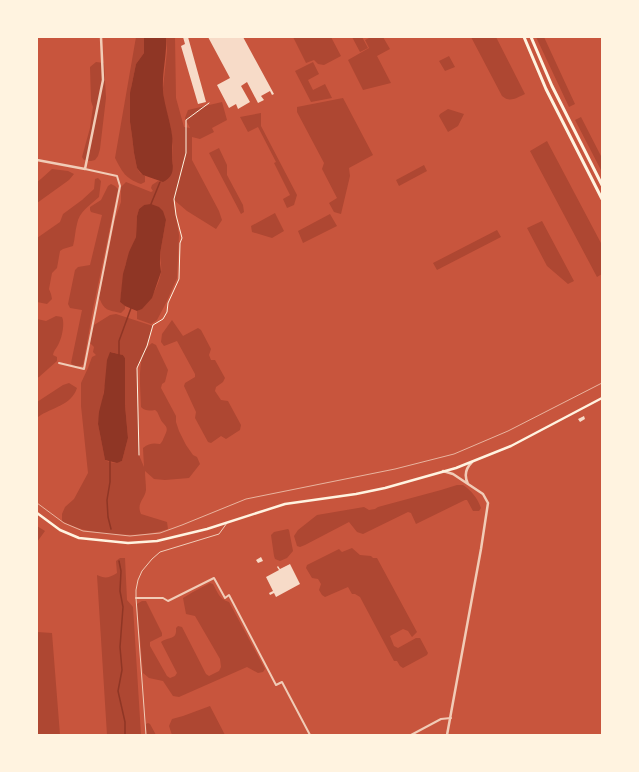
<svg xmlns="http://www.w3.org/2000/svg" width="639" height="772" font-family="Mulish,sans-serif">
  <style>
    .green { fill: #ae4732; fill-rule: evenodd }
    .water { fill: #8f3625 }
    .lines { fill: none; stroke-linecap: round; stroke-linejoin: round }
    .stream { stroke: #8f3625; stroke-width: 1.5 }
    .building { fill: #f7dbc8 }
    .path { stroke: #fff3e0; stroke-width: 1 }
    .service { stroke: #f1ccb7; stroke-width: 1 }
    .minor { stroke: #f1ccb7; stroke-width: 2 }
    .tertiary { stroke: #f1ccb7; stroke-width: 2.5 }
    .secondary { stroke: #fff3e0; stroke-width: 2.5 }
    .primary { stroke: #fff3e0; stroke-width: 3 }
    .tram { stroke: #e9b49f; stroke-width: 1 }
  </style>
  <rect width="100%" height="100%" fill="#c8553d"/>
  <path class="green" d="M136,37H144V53L136,64L131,88L130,122L132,136L134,153L137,168L140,173L145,176V182L141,184C125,178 123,173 115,158Z
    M166,37H175L176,98L184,127L190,128L185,118L188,110L222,102L227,120L212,128L214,132L200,139L192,137V160L219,211L222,220L216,229L187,211L173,199L179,235L177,278L166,303L157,320L151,324L137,319V311C149,306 159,285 161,272C162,267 160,260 160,254C162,243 164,231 166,220L144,205L139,209L137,216L136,237L125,266L120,302L125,306V309L121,313C108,310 104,311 99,297L115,219L121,202V187L126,182L151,192L153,191L151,188L152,185L158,181L160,182L173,164L172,156L173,146L170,124L164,103L163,88L167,51Z
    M293,37H331L341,56L324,65L318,64L314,60L306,63Z
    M352,37H362L368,48L360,52Z
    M371,37H383L390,49L377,56L391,83L363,90L348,60L369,48L365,40Z
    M471,37H496L525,94C516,98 510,103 502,96Z
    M536,37H544L575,104L569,107Z
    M449,56L455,67L445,71L439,61Z
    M96,62L104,63L106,98L100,149L98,156L95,160L91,161L84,160L82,157L90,128L93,107L91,101L90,67Z
    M313,62L319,74L308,80L313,90L325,84L332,98L311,102L295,71Z
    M343,98L373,155L349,168L350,176L341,214L334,212L329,203L337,198L322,169L324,163L297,112V107Z
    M448,109L464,114L458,126L448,132L439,116L440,114Z
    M261,113V126L297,195L294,205L287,208L283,199L290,195L274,163L276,162L258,127L248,132L240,117Z
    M581,117L602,158V172L575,120Z
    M547,141L602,245V274L597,277L530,151Z
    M219,148L227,165V175L243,205L244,212L241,214L209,153Z
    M424,165L427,171L399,186L396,180Z
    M52,169L68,171L74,174L69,180L37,203V182C43,178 47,173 52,169Z
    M98,178L101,181L99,197C90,205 79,212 77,224C75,231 75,239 73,246L63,249L60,251L57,268L52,273L49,289L51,294L52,299L47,304L37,302V238L60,222L63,214L82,200L94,189L95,179Z
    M111,184L115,186L118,189L93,309L83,365C79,367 74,367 71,363L82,310L70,308L68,304L75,270L78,267L90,265L102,215L91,212L90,210V207L101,200L108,186Z
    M275,213L284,231L272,238L252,232L251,226Z
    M330,214L337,226L303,243L298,231Z
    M542,221L574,281L568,284L547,266L527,228Z
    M497,230L501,237L437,270L433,263Z
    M116,314L153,326L147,346L137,368L139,455L144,467L143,448C149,443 154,443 160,444C163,441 163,439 165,435C170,425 163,426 160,418C158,414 158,412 155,410C149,411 145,411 141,407C141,389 135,354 152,343L156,345L168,370L165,382L162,384L161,388L176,416V422L179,431L186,445L193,455L197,457L200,464L189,478L165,480L154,479L145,471C145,477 146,484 146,490C145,499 136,503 141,514L167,522L168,529C140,539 87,536 62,521V514L65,507L74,499L88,473L81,406V383L88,368L92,357L96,355L93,352L94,347L90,343L94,325L110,315ZM111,352L123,355L125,358V405L128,438L122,461C116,464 111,463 105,460L98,424Z
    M56,316L62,317C65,323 62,337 59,343C57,348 54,350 53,355L57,357V361L39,377L37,378V319L46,321Z
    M172,320L183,336L198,328L201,330L211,349L209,355L211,360H215L225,378L223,382L216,387L215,391L221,400L228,401L241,425L240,430L226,439L221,436L211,443L208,442L195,418L196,412L184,386L185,383L195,377V374L177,341L164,346L161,342L162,334Z
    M69,383L77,388C71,406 52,407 38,417L37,420V402L63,385Z
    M457,485H463C471,490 478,499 481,508L479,511H473L467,500H465L416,524L411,513L408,512L363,534L357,532L349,522L305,545L300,547L297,546L294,536L298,530L317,515L364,507L369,510L375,509L378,507L441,490Z
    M37,526L45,531L37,542Z
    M288,529L289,530L293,551L287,558L280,561L275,559L274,556L271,535L274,532Z
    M352,548L360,555L371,556L373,558H377L417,632L412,637L408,631L403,629L390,636L394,646L398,648L416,638H420L428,653L427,655L403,668L400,666L397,661H394L360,597L355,594H352L348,587L325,597L322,595L319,590L321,584L318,579L312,578L306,568L307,565L339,549L342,552Z
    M120,558H125L127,600L133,607L141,735H107L97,575C105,579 109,578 117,573L116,561Z
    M210,583L213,584C218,593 219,599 229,602L265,669L263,672L258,673L247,667L179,697L173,696L163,681L149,678L143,673L137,604L142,601H146L162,633V636L150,642V646L167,676L170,678L175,676L177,673L161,642C169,636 177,641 176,628L178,626L182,627L206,674L209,676L219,671L221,667L220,659L195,616L186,614L183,598L193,592Z
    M37,632L52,633L60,735H37Z
    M210,706L225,735H172L169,726L172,719L183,716Z
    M148,723L150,724L156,735H147L146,724Z"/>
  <path class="water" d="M144,37L166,38C167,55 162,72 163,90C164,105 170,119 172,135C173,142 172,149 172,156C173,168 175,176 163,182L143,175L140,172L137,168L134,153L132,136L130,122V93L136,64L144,53Z
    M151,204L159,207L163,211L166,220L160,254V263L161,272L152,298L142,309L137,311L125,306L120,302L123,274L129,252L136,237L137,216L139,209L144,205Z
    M110,352L123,355L125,358V405L128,438L122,461L117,463L105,460L98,424L99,412L104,392L107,360Z"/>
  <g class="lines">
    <path class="stream" d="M151,204L160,182
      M119,356V341L131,308
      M110,461V482L107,500L108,517L111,529
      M119,561L121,571L120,591L123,607L120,647L122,670L118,691L125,722V735"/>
  </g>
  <path class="building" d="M183,37H188L206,102L198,104L181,46L185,44Z
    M208,37H243L274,94L272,95L270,91L261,96L264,100L258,103L247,82L241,86L250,102L238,109L236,104L229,108L217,85L230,78Z
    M584,416L585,419L580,422L578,419Z
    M261,557L263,561L258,563L256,560Z
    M290,564L300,584L276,597L274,593L270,595L269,593L273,591L266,577L279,570L277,567L278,566L280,569Z"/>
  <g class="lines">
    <path class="path" d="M139,455L137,368L147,346L153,325L163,319L167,312L168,303L179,279L180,243L182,238L176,215L174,199L186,153V120L209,103"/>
    <path class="service" d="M146,735L136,598V590L138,580L142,571L152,559L160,552L219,534L227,523"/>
    <path class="minor" d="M59,363L84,369L120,186L117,176L85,169
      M136,598H163L168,601L214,578L225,598L229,595L276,685L282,682L310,735
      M411,735L441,719L451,718"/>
    <path class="tertiary" d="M37,160L85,169L103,80L101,37
      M443,471L453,474L483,494L488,503L481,549L447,735
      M468,484C464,476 466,468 472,462"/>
    <path class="secondary" d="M37,513L60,530L79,538L128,543L157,541L207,529L285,504L356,494L385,488L456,468L511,446L602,398"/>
    <path class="primary" d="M524,37L546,89L602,199
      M531,37L552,86L602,185"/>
    <path class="tram" d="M37,503L64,523L83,531L130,536L160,533L182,525L246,499L395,469L454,454L508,431L602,383"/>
  </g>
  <rect width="639" height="772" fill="none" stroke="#fff3e0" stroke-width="76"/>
</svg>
